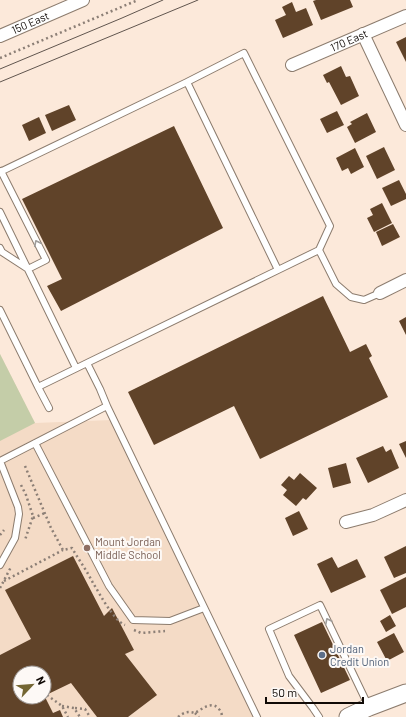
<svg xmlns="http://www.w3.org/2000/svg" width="406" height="717" font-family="Barlow,sans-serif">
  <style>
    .built { fill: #f4dbc6; fill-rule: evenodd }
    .green { fill: #c4cda8 }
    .building { fill: #604329 }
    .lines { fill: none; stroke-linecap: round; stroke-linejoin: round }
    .lane-casing { stroke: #8c7c6e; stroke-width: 8 }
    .street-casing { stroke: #8c7c6e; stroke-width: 14 }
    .secondary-casing { stroke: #8c7c6e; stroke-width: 19 }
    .path { stroke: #8c7f76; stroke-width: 2.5; stroke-dasharray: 2 3; stroke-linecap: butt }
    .lane { stroke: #fff; stroke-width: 6 }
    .street { stroke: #fff; stroke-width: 12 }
    .secondary { stroke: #fff; stroke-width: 17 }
    .tram { stroke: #60554e; stroke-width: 1 }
    .oneway { stroke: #9f9d9b }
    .education-dot { fill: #8d6e63; stroke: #fdf9f6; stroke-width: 1.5 }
    .service-dot { fill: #5c6f8a; stroke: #fdf9f6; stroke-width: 1.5 }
    .labels { text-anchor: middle; stroke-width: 4; stroke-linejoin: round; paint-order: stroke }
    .street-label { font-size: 11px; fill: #100a06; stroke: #fdf9f6 }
    .education-label { font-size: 11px; fill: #785e54; stroke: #fdf9f6; text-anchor: start }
    .service-label { font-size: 11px; fill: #4e5e75; stroke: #fdf9f6; text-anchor: start }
  </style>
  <rect width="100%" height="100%" fill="#fce9da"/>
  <path class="built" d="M0,354L35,423L112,420L258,717H0ZM20,673H44V697H20Z"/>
  <path class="green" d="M0,354L35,423L0,441Z"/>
  <path class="building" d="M316,0H350L353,7L321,20L313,1Z
    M292,2L296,12L306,8L313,25L283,38L275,20L286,15L282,7Z
    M406,37V62L396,42Z
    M341,66L346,77L350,76L359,96L341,105L329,82L327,83L323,75Z
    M69,105L76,120L52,131L45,115Z
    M337,111L344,125L327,133L320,119Z
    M367,113L376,132L355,143L347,127L352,124L350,122Z
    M39,117L46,133L29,141L22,125Z
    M174,126L223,228L61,311L47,286L62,279L22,199Z
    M384,147L395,170L377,179L366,156Z
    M355,148L364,167L351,174L348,168L342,171L336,158Z
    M399,180L406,194V199L391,206L382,188Z
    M382,203L392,223L374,232L367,218L373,215L370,209Z
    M393,224L400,237L382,246L376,232Z
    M323,296L350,352L366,344L372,356L369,358L388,397L260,459L234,406L154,445L128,392Z
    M406,317V335L399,321Z
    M406,441V458L399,444Z
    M383,446L386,452L391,449L399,468L368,483L356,458Z
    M346,463L351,483L333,488L328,468Z
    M300,473L317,488L306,500L303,498L296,506L283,495L287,490L281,485L289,476L294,480Z
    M299,511L308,529L293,536L285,518Z
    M406,546V573L394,578L384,557Z
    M73,556L104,616L112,608L134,650L125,654L157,695L128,717H97L71,683L44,696V673H20V697H45L53,713L60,710L63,717H0V655L31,639L5,590Z
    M332,557L338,568L357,559L366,577L331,593L317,564Z
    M406,577V607L392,614L380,590Z
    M390,615L396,626L386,632L380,621Z
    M322,622L350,680L321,693L294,635Z
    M394,633L404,652L387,661L377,642Z"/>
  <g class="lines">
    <g class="lane-casing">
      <path id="lane" d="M244,53L330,226L319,250L278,270L187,82Z
        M0,172L187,82
        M0,212L76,368
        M0,248L2,252L28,269L46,260L1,171
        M319,250L336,284L351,297L364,300L380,293
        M0,310L38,387L87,363
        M38,387L49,408
        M107,406L100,389L87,363L278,270
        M35,443L109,586L133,620L170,621L204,608
        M0,461L107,406L257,717
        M0,565L15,538L19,514L18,507L0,461
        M319,717L313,708L289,676L269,629L320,605L368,705"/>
    </g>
    <g class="street-casing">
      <g id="street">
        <path d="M363,34L406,125"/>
        <path id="s1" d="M0,36L83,0"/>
        <path id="s2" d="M292,65L406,16"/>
        <path d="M380,293L406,280"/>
        <path d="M346,522L373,515L406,500"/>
      </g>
    </g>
    <g class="secondary-casing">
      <path id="secondary" d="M348,717L369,707L406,693"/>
    </g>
    <path class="path" d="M0,58L138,0
      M25,466L51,528L63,550L72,548C79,560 87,571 93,583C100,594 113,620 125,625
      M21,485L26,495L33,516L25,540
      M33,518L45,513
      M0,535L4,530
      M4,581L63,550
      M0,588L11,567
      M134,630L141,633L165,631
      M47,695L62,706L68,717
      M62,706L74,708L80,717
      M75,708L85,709L90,717
      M195,713L199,717
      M178,717C184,712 188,711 195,713C202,709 211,701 218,708C221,711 222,714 222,717"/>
    <use href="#lane" class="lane"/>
    <use href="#street" class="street"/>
    <use href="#secondary" class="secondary"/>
    <path class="tram" d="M0,69L122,18L163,0
      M0,82L198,0"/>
  </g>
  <defs><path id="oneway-chevron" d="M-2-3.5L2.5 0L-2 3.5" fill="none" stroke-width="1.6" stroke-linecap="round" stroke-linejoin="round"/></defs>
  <g class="oneway">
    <use href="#oneway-chevron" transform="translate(37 243) rotate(-116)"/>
    <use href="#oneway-chevron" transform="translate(328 621) rotate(-116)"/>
  </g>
  <circle class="education-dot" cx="87" cy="548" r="4"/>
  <circle class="service-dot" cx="322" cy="655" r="4"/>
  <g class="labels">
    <g class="street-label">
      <text dy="4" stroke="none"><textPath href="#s1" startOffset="33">150 East</textPath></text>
      <text dy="4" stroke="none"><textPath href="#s2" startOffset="62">170 East</textPath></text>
    </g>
    <g class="education-label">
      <text x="95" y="546">Mount Jordan<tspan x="95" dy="13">Middle School</tspan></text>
    </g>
    <g class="service-label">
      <text x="330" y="653">Jordan<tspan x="330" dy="13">Credit Union</tspan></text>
    </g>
  </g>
  <g transform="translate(32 685) rotate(64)"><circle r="19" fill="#fdf9f6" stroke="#9e9996"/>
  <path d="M0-3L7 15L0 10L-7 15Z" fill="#746633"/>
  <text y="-6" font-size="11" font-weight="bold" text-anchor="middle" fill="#100a06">N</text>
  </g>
  <path d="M266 697v6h97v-6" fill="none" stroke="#100a06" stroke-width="2"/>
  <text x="272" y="697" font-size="12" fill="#100a06" stroke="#fdf9f6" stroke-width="3" paint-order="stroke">50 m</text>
</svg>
